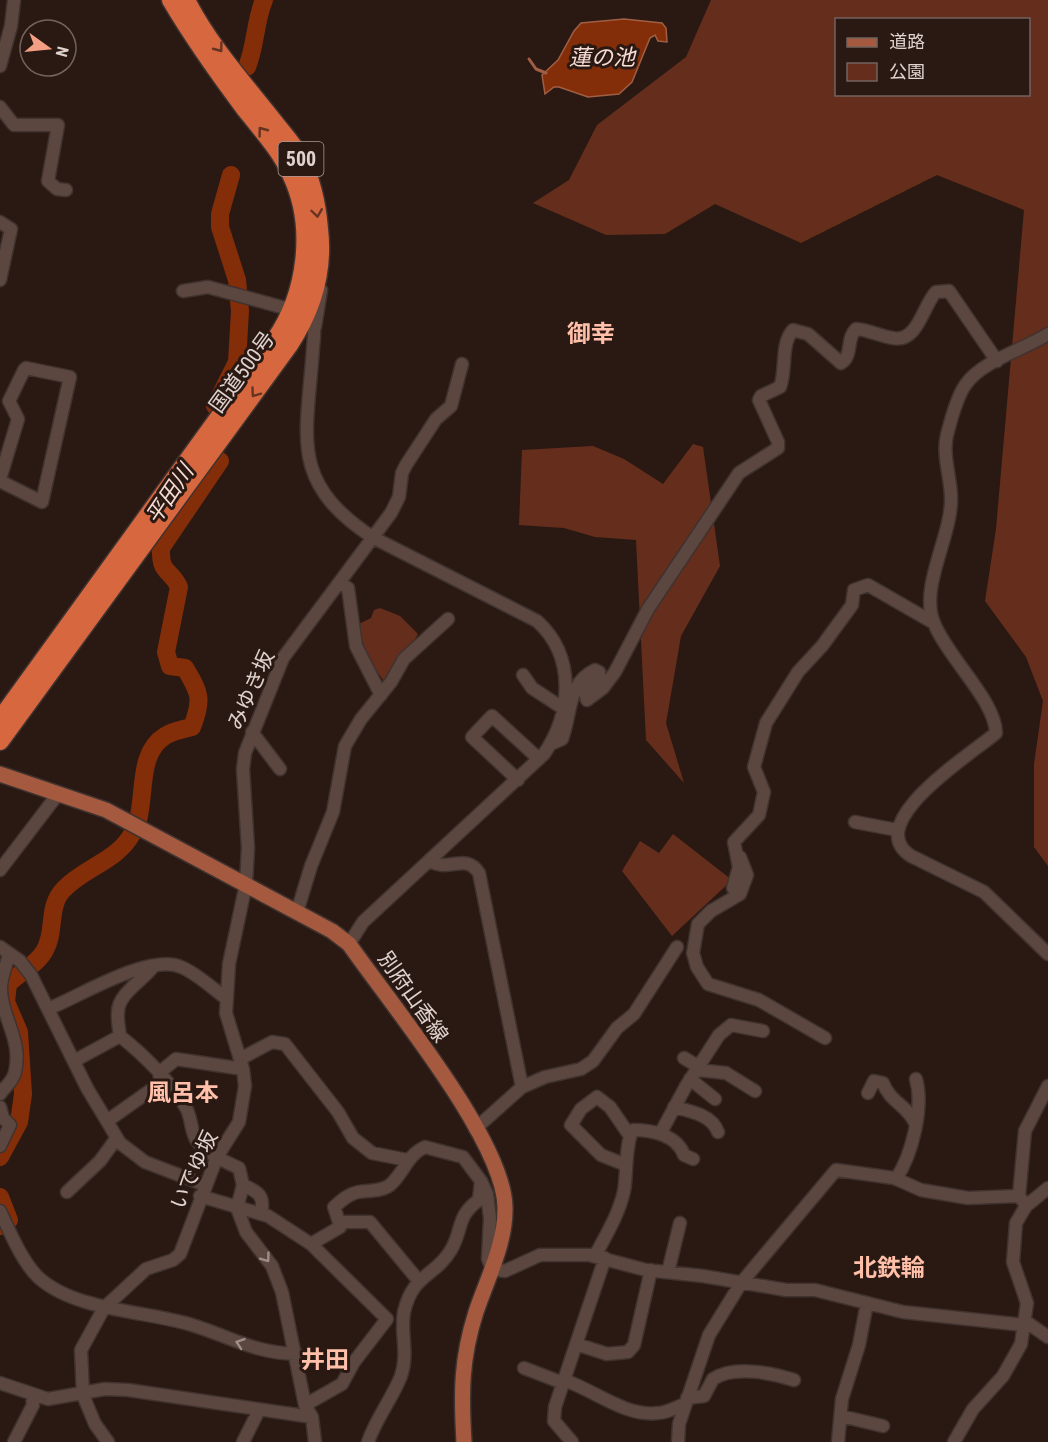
<svg xmlns="http://www.w3.org/2000/svg" width="1048" height="1442" font-family="'Roboto Condensed','Noto Sans JP',sans-serif">
  <style>
    .green { fill: #652e1c; fill-rule: evenodd }
    .water { fill: #842d09; stroke: #a05f44; stroke-width: 1.5 }
    .lines { fill: none; stroke-linecap: round; stroke-linejoin: round }
    .stream { stroke: #a05f44; stroke-width: 3 }
    .river { stroke: #842d09; stroke-width: 18 }
    .minor-casing { stroke: #3f322f; stroke-width: 15 }
    .major-casing { stroke: #3f322f; stroke-width: 18 }
    .highway-casing { stroke: #3f322f; stroke-width: 21 }
    .minor { stroke: #5c4740; stroke-width: 12 }
    .major { stroke: #a55a3f; stroke-width: 15 }
    .highway { stroke: #d6673f; stroke-width: 18 }
    .oneway { stroke: #663422 }
    .oneway2 { stroke: #9e8d88 }
    .labels { text-anchor: middle; stroke-width: 6; stroke-linejoin: round; paint-order: stroke }
    .shield { fill: #2a1913; stroke: #a99b97; stroke-width: 1.5 }
    .shield-label { font-size: 20px; font-weight: bold; fill: #e0d3cf }
    .street-label { font-size: 21px; fill: #e0d3cf; stroke: #2a1913 }
    .water-label { font-size: 22px; font-style: italic; fill: #f6dcd3; stroke: #2a1913 }
    .quarter-label { font-size: 24px; font-weight: bold; fill: #ffbfa9; stroke: #2a1913 }
  </style>
  <rect width="100%" height="100%" fill="#2a1913"/>
  <path class="green" d="M711,0H1048V866L1034,847V764L1043,701L1026,657L985,601L996,529L1024,210L937,175L801,243L715,204L665,234L606,235L533,203L569,180L597,125L686,57ZM836,20H1028V94H836Z
    M693,444L703,447L720,566L681,636L666,723L684,783L646,740L636,540L595,537L564,528L519,525L522,450L593,446L624,459L663,484Z
    M380,608L400,616L418,634L387,685C372,665 360,648 359,624L371,618L374,610Z
    M673,834L732,880L672,936L622,871L640,841L659,853Z"/>
  <path class="water" d="M624,19L662,23L666,28L667,42L658,41L655,35L650,38L632,82L619,94L588,97L559,87H554L545,94L542,75L558,60L574,31L581,23Z"/>
  <g class="lines">
    <path class="stream" d="M529,59L536,69L546,73"/>
    <path class="river" d="M247,67C256,45 255,21 264,0
      M215,406L237,362L240,311L237,280L220,227V214L231,175
      M137,824C146,796 137,753 165,736C172,731 184,729 192,727C203,699 200,693 185,668L170,666L166,652L179,587C170,568 160,575 161,548L220,461
      M0,1157L19,1122L23,1094L19,1032L6,1002L8,984C20,972 37,965 45,950C56,930 47,906 64,889C85,867 117,861 132,834
      M0,1197L9,1220L0,1226"/>
    <g class="minor-casing">
      <path id="minor" d="M0,66L11,26L14,0
        M0,107L14,125H58L48,181L57,189L66,190
        M0,222L11,229L0,280
        M183,291L208,287L307,314C317,324 314,335 313,348C307,437 288,481 372,537L537,621C576,656 572,713 544,754L363,922L349,944
        M315,327L321,290
        M1048,334C1025,349 982,361 966,384C957,396 951,419 947,435C942,455 951,478 951,498C952,536 919,587 934,623C948,658 995,700 996,733C973,753 860,823 911,856L984,892L1048,954
        M0,479L18,419L9,401L24,370L26,368L70,377L42,502L0,481
        M339,583L348,588L356,646L381,695
        M523,675L532,688L564,709
        M252,732L280,769
        M551,744L562,739C572,713 567,683 595,670L599,672V677L585,692L587,700L603,688L615,672L648,609L739,473L778,448V442L759,400L761,396L780,387C787,369 780,345 793,330L808,334L841,363C853,356 846,338 856,329C869,330 880,336 893,338C918,343 923,305 936,292L949,291L997,361
        M518,780L472,737L492,716L539,759
        M855,822L897,830
        M740,857L747,875L740,894L711,911L698,924L693,953L697,967L708,984L759,1000L825,1038
        M430,861C449,873 465,852 479,873L522,1087
        M0,870L58,794
        M733,888L739,867L734,842L759,815L764,792L754,767L766,723L798,672L822,646L852,605L854,590L868,585L934,623
        M297,912L311,866L333,812L345,746L361,719L391,682L404,659L448,619
        M0,947L20,961L31,975L87,1088L120,1143L145,1162L205,1185
        M152,968C142,981 118,994 118,1012C117,1019 119,1028 120,1036C145,1056 168,1079 185,1106C192,1116 190,1131 197,1141C206,1154 226,1162 239,1168L243,1185L237,1208L246,1232L272,1266L282,1292L305,1405L312,1417L315,1442
        M48,1009C80,996 149,953 181,967C198,974 213,989 227,999
        M684,1058L699,1067
        M240,1059L272,1042L285,1044L338,1112L353,1138L372,1153L407,1160
        M74,1061L120,1036
        M697,1070L726,1073L755,1091
        M690,1079L715,1099
        M868,1093L874,1081L883,1083C890,1102 908,1106 915,1123
        M0,1094C5,1086 13,1082 15,1072C23,1039 0,1016 1,986C2,976 6,965 9,955
        M0,1107L3,1118L10,1125L0,1146
        M674,1107C690,1111 712,1115 718,1132
        M107,1121L161,1083L159,1073L176,1059L243,1069
        M475,1129L522,1087L545,1077L581,1069L593,1061L617,1028L634,1014L677,947
        M660,1134L686,1086L719,1035L731,1025L763,1031
        M626,1165L601,1155L571,1125L581,1109L597,1097L610,1107L630,1136
        M896,1179C912,1155 924,1107 916,1079
        M481,1181L487,1194L490,1218L488,1259L492,1269L505,1271L540,1255H589L646,1270L703,1276L786,1290H815L903,1312L1024,1325
        M243,1185C259,1192 265,1196 261,1214
        M67,1192L100,1161L116,1139
        M200,1196L268,1216L311,1244L387,1319L354,1362L342,1384L305,1405
        M1023,1201L1019,1196L1025,1131L1048,1086
        M0,1211C10,1232 22,1262 39,1278C76,1311 147,1311 192,1325C231,1337 254,1353 297,1354
        M339,1222L334,1207C341,1201 348,1194 358,1192C368,1190 381,1192 390,1185C404,1173 407,1155 425,1147L463,1157L481,1181L479,1200C456,1216 463,1230 451,1250C435,1277 413,1273 404,1312C400,1333 409,1353 401,1376C392,1399 376,1418 368,1442
        M311,1244L340,1227L339,1222H370L418,1280
        M595,1256C606,1235 619,1214 624,1191C627,1176 625,1142 633,1130C652,1130 677,1135 684,1155L693,1159
        M668,1272L680,1223
        M1025,1321L1048,1337
        M576,1344L607,1354L628,1352L634,1345L651,1270
        M524,1368L563,1383
        M564,1380C594,1390 625,1417 658,1413C667,1413 676,1407 685,1404
        M0,1383L48,1399L105,1389L128,1390L312,1417
        M687,1398L704,1396L713,1379C734,1365 772,1373 794,1380
        M841,1416L883,1426
        M14,1442L33,1405L32,1395
        M108,1442L95,1424L83,1395L81,1350L104,1308L146,1269L173,1260L180,1254L217,1157L239,1122L245,1086L243,1069L226,1013L229,964L246,884L248,848L243,769L245,753L283,658L391,513L399,497L402,473L406,465L436,419L451,406L462,364
        M243,1442L259,1410
        M572,1442L554,1421L555,1407L605,1258
        M678,1442L679,1424L709,1335L741,1283L836,1170L894,1178L921,1190L968,1198L1019,1196
        M838,1442L842,1399L859,1345L867,1303
        M954,1442L973,1409L1003,1376L1021,1344L1027,1303L1013,1262L1016,1223L1026,1206L1048,1188"/>
    </g>
    <g class="major-casing">
      <path id="major" d="M0,774L106,810L332,931L349,944C390,1003 504,1140 505,1207C506,1243 487,1279 476,1312C461,1359 461,1393 464,1442"/>
    </g>
    <g class="highway-casing">
      <path id="highway" d="M0,720L275,340C307,294 316,226 291,174C281,151 262,130 246,110C219,74 194,39 171,0
        M0,741L289,345C312,310 324,271 319,229C317,204 312,181 301,159C294,145 283,134 274,122C244,84 208,44 186,0"/>
    </g>
    <use href="#minor" class="minor"/>
    <use href="#major" class="major"/>
    <use href="#highway" class="highway"/>
  </g>
  <defs><path id="oneway-chevron" d="M-2-3.5L2.5 0L-2 3.5" fill="none" stroke-width="1.6" stroke-linecap="round" stroke-linejoin="round" transform="scale(1.5)"/></defs>
  <g class="oneway">
    <use href="#oneway-chevron" transform="translate(219 48) rotate(53)"/>
    <use href="#oneway-chevron" transform="translate(262 131) rotate(-127)"/>
    <use href="#oneway-chevron" transform="translate(317 213) rotate(82)"/>
    <use href="#oneway-chevron" transform="translate(255 393) rotate(126)"/>
  </g>
  <g class="oneway2">
    <use href="#oneway-chevron" transform="translate(266 1258) rotate(54)"/>
    <use href="#oneway-chevron" transform="translate(240 1343) rotate(-161)"/>
  </g>
  <g class="labels">
    <rect class="shield" x="278.5" y="142" width="45" height="34" rx="4.5"/>
    <g class="shield-label">
      <text x="301" y="166">500</text>
    </g>
    <g class="street-label">
      <text transform="translate(242 372) rotate(-54)" y="7">国道500号</text>
      <text transform="translate(251 690) rotate(-66)" y="7">みゆき坂</text>
      <text transform="translate(413 997) rotate(55)" y="7">別府山香線</text>
      <text transform="translate(194 1170) rotate(-65)" y="7">いでゆ坂</text>
    </g>
    <g class="water-label">
      <text x="602" y="65">蓮の池</text>
      <text transform="translate(169 494) rotate(-56)" y="8">平田川</text>
    </g>
    <g class="quarter-label">
      <text x="591" y="342">御幸</text>
      <text x="183" y="1101">風呂本</text>
      <text x="889" y="1276">北鉄輪</text>
      <text x="325" y="1368">井田</text>
    </g>
  </g>
  <rect x="835" y="18" width="195" height="78" fill="#2a1913" stroke="#73635e" stroke-width="1.5"/>
  <rect x="847" y="38" width="30" height="9" fill="#a55a3f" stroke="#73635e" stroke-width="1.5"/>
  <text x="889" y="48" font-size="18" fill="#e0d3cf">道路</text>
  <rect x="847" y="63" width="30" height="18" fill="#652e1c" stroke="#73635e" stroke-width="1.5"/>
  <text x="889" y="78" font-size="18" fill="#e0d3cf">公園</text>
  <g transform="translate(48 48) rotate(105)"><circle r="28" fill="#2a1913" stroke="#73635e" stroke-width="1.5"/>
  <path d="M0-4.5L10 22L0 15L-10 22Z" fill="#f39f83"/>
  <text y="-9" font-size="16" font-weight="bold" text-anchor="middle" fill="#e0d3cf">N</text>
  </g>
</svg>
